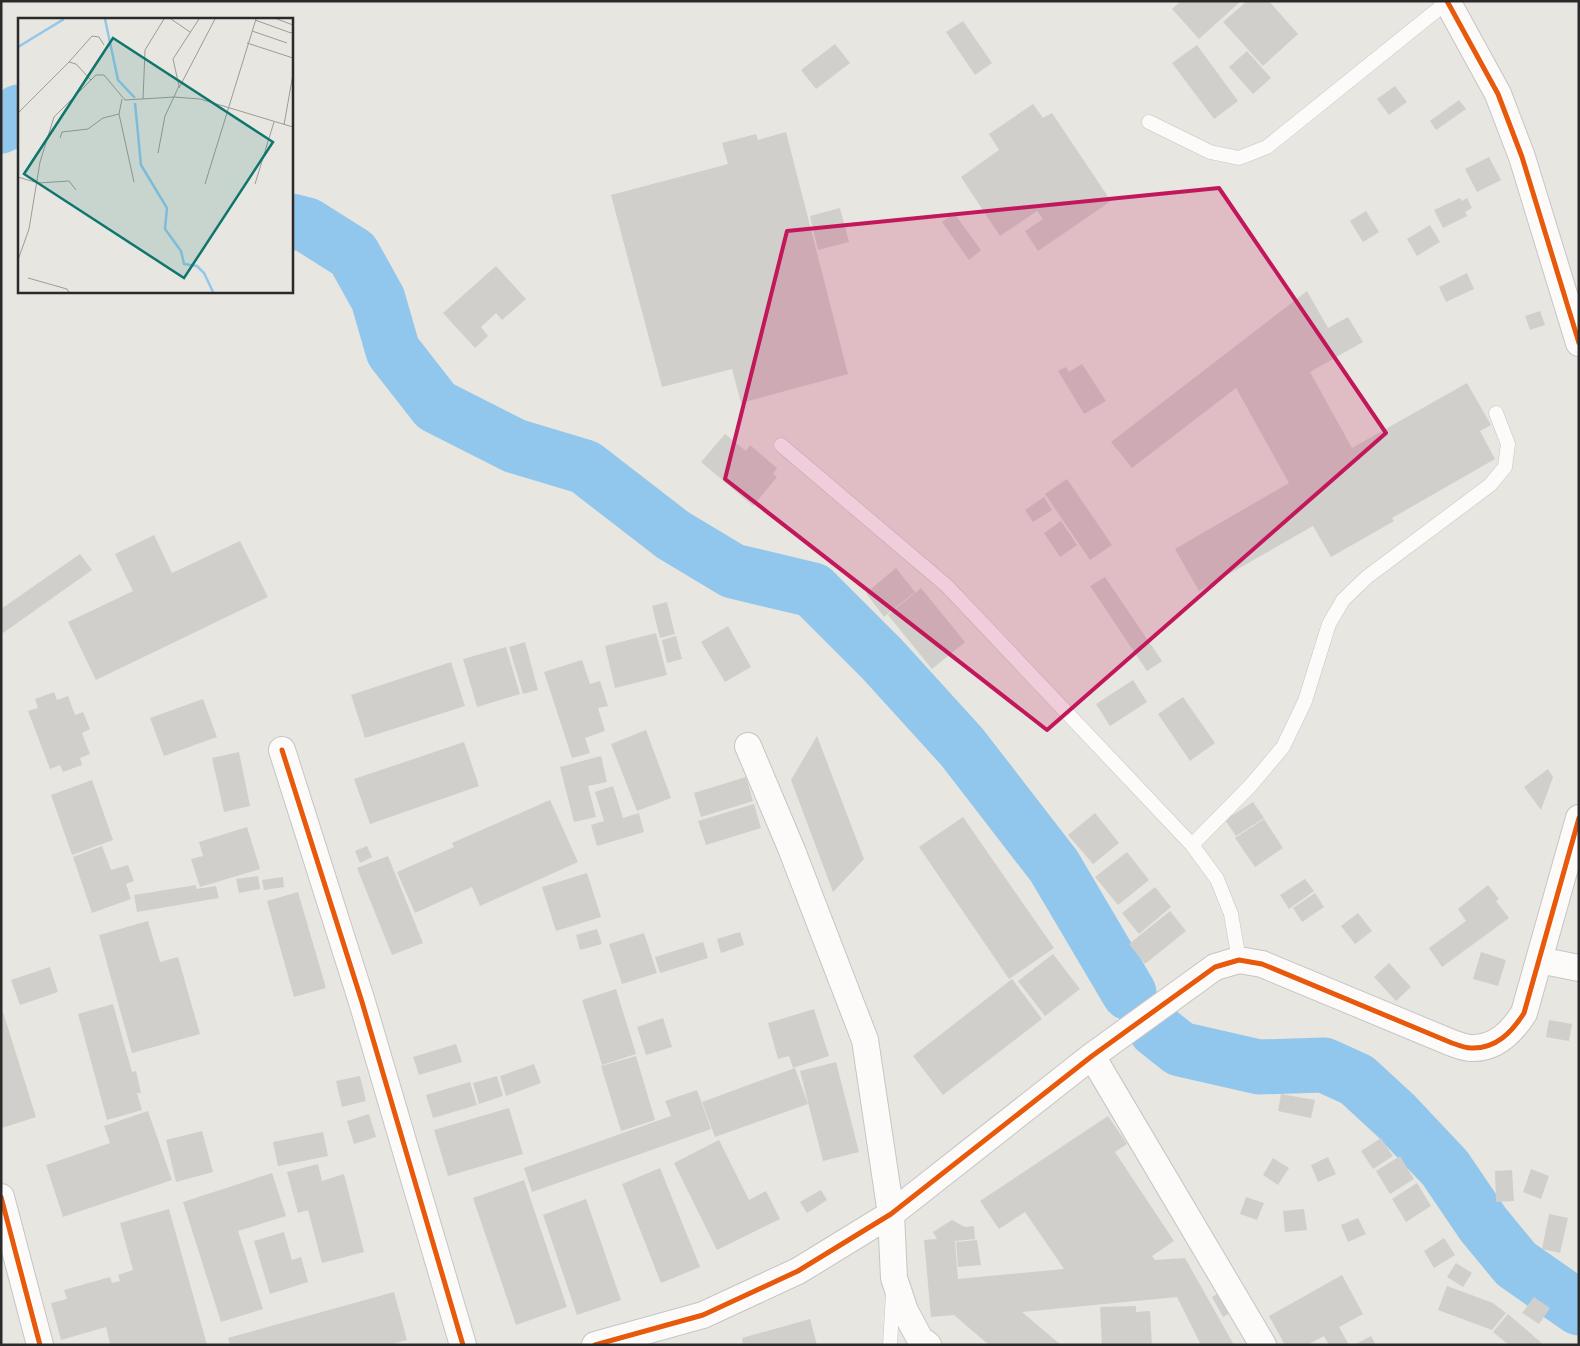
<svg xmlns="http://www.w3.org/2000/svg" width="1580" height="1346" font-family="'Roboto Condensed',sans-serif">
  <style>
    .lines { fill: none; stroke-linecap: round; stroke-linejoin: round }
    .river { stroke: #91c7ec; stroke-width: 55 }
    .building { fill: #d1cfcb }
    .lane-casing { stroke: #c6c5c5; stroke-width: 15 }
    .street-casing { stroke: #c6c5c5; stroke-width: 28 }
    .lane { stroke: #fcfbfa; stroke-width: 14 }
    .street { stroke: #fcfbfa; stroke-width: 26 }
    .cycleway-casing { stroke: #fff; stroke-width: 8 }
    .cycleway { stroke: #e8590c; stroke-width: 5 }
    .marked { fill: #c2185b; fill-opacity: 0.2; stroke: #c2185b; stroke-width: 4; stroke-linejoin: round }
    .inset-river { fill: none; stroke: #91c7ec; stroke-width: 2.5 }
    .inset-road { fill: none; stroke: #9c9b97; stroke-width: 1 }
    .view { fill: #0f766e; fill-opacity: 0.15; stroke: #0f766e; stroke-width: 2.5 }
    .inset-edge { fill: none; stroke: #2a2a2a; stroke-width: 2.5 }
  </style>
  <rect width="100%" height="100%" fill="#e8e6e0"/>
  <g class="lines">
    <path class="river" d="M1,126L6,123L19,112
      M291,221L307,225L353,254L378,299L393,351L436,406L515,446L585,467L673,535L733,571L813,590L882,659L962,747L1054,866L1129,993
      M1156,1030L1180,1049L1259,1067L1324,1065L1357,1080L1396,1116L1445,1168L1483,1224L1516,1264L1579,1308"/>
  </g>
  <path class="building" d="M1181,1H1241L1199,39L1172,9Z
    M1247,1H1269L1298,34L1263,66L1223,22Z
    M963,21L992,63L975,75L946,32Z
    M835,44L850,63L816,89L801,70Z
    M1197,45L1238,101L1214,119L1172,63Z
    M1247,51L1271,78L1253,94L1229,67Z
    M1395,86L1407,102L1389,115L1377,99Z
    M1459,100L1466,109L1436,130L1430,121Z
    M1033,104L1043,118L1052,113L1111,201L1038,251L1025,231L1043,219L1037,211L1000,236L961,177L999,150L989,134Z
    M786,132L848,374L741,403L732,369L662,387L611,195L728,164L722,143L756,134L758,140Z
    M1489,157L1501,180L1477,192L1465,169Z
    M1460,198L1462,201L1467,198L1472,208L1465,212L1467,216L1443,228L1434,210Z
    M840,208L849,242L818,250L810,216Z
    M1366,211L1379,232L1363,242L1350,221Z
    M954,213L981,250L969,260L942,222Z
    M1430,225L1440,242L1417,256L1407,239Z
    M496,266L526,299L502,320L496,313L481,327L488,336L475,348L443,313Z
    M1467,273L1474,289L1446,302L1439,287Z
    M1307,291L1328,328L1348,317L1363,342L1310,372L1352,448L1467,383L1491,425L1480,431L1495,459L1392,518L1394,521L1331,557L1313,526L1199,591L1175,549L1289,483L1236,388L1132,468L1111,442Z
    M1540,311L1545,325L1530,330L1525,316Z
    M1082,364L1106,401L1084,414L1058,371L1066,367L1069,372Z
    M725,434L746,451L750,445L777,468L773,474L777,477L753,506L701,462Z
    M1067,479L1112,545L1090,560L1045,494Z
    M1044,497L1052,510L1033,522L1025,510Z
    M1061,521L1077,545L1060,557L1044,533Z
    M154,535L172,573L240,541L268,597L96,680L68,622L133,591L115,554Z
    M80,554L92,570L3,633L1,631V609Z
    M896,568L915,592L884,617L866,593Z
    M1105,577L1162,661L1147,671L1090,586Z
    M921,588L965,642L932,669L888,615Z
    M667,602L675,634L660,638L652,606Z
    M728,626L751,667L725,682L701,642Z
    M656,633L667,675L615,688L605,646Z
    M676,636L682,659L667,663L662,640Z
    M525,642L538,690L523,694L509,647Z
    M506,647L520,694L477,707L463,659Z
    M582,660L590,684L600,681L608,706L598,708L605,731L585,738L590,753L572,758L544,672Z
    M451,662L465,706L365,738L351,695Z
    M1133,680L1147,702L1110,726L1096,704Z
    M54,692L57,700L68,696L75,715L83,712L90,729L82,733L90,754L80,758L82,765L63,772L60,765L50,769L28,711L38,708L35,699Z
    M1183,697L1215,743L1190,761L1158,714Z
    M203,699L217,737L164,756L150,718Z
    M646,730L671,798L637,811L611,744Z
    M817,736L864,859L833,892L791,780Z
    M464,742L479,786L370,824L354,779Z
    M239,752L250,806L224,812L212,758Z
    M601,756L607,782L588,786L596,817L574,822L560,767Z
    M1548,769L1553,777L1541,810L1524,787Z
    M746,777L753,801L701,817L694,793Z
    M92,780L113,840L72,855L51,795Z
    M613,786L623,818L639,813L644,832L597,846L591,825L604,821L595,792Z
    M550,800L578,862L480,906L472,887L415,913L397,872L454,847L452,843Z
    M1253,802L1264,818L1236,836L1225,820Z
    M754,804L761,828L706,845L698,821Z
    M1095,813L1119,843L1093,864L1068,835Z
    M963,817L1054,948L1009,979L919,847Z
    M1264,819L1283,848L1255,867L1235,838Z
    M247,827L260,869L200,887L191,859L203,856L199,842Z
    M102,846L111,870L128,865L134,881L126,884L131,899L92,913L73,857Z
    M367,846L372,857L360,863L355,851Z
    M1127,852L1149,880L1118,905L1095,877Z
    M388,856L423,943L392,955L357,868Z
    M587,873L601,917L556,931L542,887Z
    M258,876L260,889L239,893L236,879Z
    M283,877L284,887L264,890L262,880Z
    M1305,879L1314,891L1289,909L1280,895Z
    M196,885V889L216,886L219,898L137,912L134,895Z
    M1488,885L1499,899L1496,901L1509,918L1442,967L1429,948L1466,921L1458,909Z
    M1155,887L1171,907L1139,934L1122,913Z
    M298,892L326,988L294,997L267,901Z
    M1315,893L1324,907L1302,922L1293,908Z
    M1170,911L1186,931L1145,964L1129,944Z
    M1358,913L1372,931L1355,944L1341,926Z
    M148,921L160,962L178,957L200,1034L132,1053L99,935Z
    M597,929L602,944L580,950L576,935Z
    M740,932L744,945L721,953L717,939Z
    M644,933L657,973L622,984L609,944Z
    M703,942L708,958L660,973L655,957Z
    M1481,952L1506,960L1498,986L1473,979Z
    M1053,954L1080,989L1045,1016L1018,981Z
    M1389,963L1411,987L1396,1001L1374,977Z
    M50,967L58,992L20,1005L11,980Z
    M1012,979L1042,1019L943,1095L913,1056Z
    M616,989L636,1054L602,1065L582,1000Z
    M113,1004L132,1072L136,1071L141,1093H137L142,1110L107,1120L78,1014Z
    M814,1009L829,1056L793,1068L789,1056L778,1059L768,1023Z
    M1,1012H3L36,1117L2,1128Z
    M663,1018L672,1047L646,1055L637,1027Z
    M1549,1020L1572,1024L1569,1041L1546,1037Z
    M456,1044L462,1062L419,1075L413,1057Z
    M636,1056L655,1120L621,1131L601,1066Z
    M836,1062L859,1152L823,1161L800,1071Z
    M534,1064L541,1083L506,1096L500,1076Z
    M795,1068L808,1104L715,1137L702,1102Z
    M360,1076L366,1101L342,1107L336,1081Z
    M497,1076L503,1096L479,1104L473,1083Z
    M470,1082L477,1105L433,1118L426,1095Z
    M697,1090L711,1129L532,1192L524,1168L671,1116L665,1101Z
    M1281,1094L1315,1100L1311,1118L1278,1111Z
    M509,1108L523,1154L448,1176L434,1130Z
    M148,1111L172,1180L63,1217L46,1165L110,1143L104,1126Z
    M369,1114L376,1137L354,1144L347,1121Z
    M1108,1116L1127,1144L1115,1152L1174,1241L1152,1256L1155,1260L1185,1258L1234,1345H1201L1177,1297L1022,1312L1061,1345H989L954,1315L931,1317L924,1240L937,1239L933,1232L952,1220L965,1227L974,1226L975,1239L955,1241L958,1279L1064,1269L1025,1212L999,1229L980,1201Z
    M202,1131L213,1172L176,1182L166,1140Z
    M323,1132L328,1156L278,1166L273,1142Z
    M1381,1138L1393,1156L1373,1169L1361,1151Z
    M719,1140L749,1200L766,1191L780,1219L717,1250L674,1163Z
    M1400,1156L1414,1179L1390,1194L1376,1171Z
    M1328,1157L1336,1174L1318,1182L1311,1165Z
    M1273,1158L1289,1168L1278,1185L1263,1175Z
    M318,1164L322,1181L344,1174L364,1252L322,1263L308,1210L298,1213L287,1172Z
    M660,1168L700,1267L661,1283L622,1184Z
    M1531,1169L1549,1176L1541,1199L1523,1192Z
    M1512,1170L1514,1201L1496,1202L1495,1171Z
    M272,1173L286,1216L238,1231L263,1309L221,1322L183,1202Z
    M524,1180L567,1307L516,1325L473,1198Z
    M1417,1183L1431,1206L1406,1222L1392,1199Z
    M821,1190L827,1200L807,1213L800,1202Z
    M1246,1197L1264,1203L1257,1220L1240,1214Z
    M586,1199L621,1300L577,1315L543,1215Z
    M169,1209L207,1345H105L110,1343L106,1327L61,1340L51,1303L67,1299L64,1290L110,1277L112,1283L120,1281L118,1275L133,1270L120,1223Z
    M1304,1209L1307,1230L1285,1232L1283,1211Z
    M1549,1214L1568,1218L1560,1253L1542,1249Z
    M1358,1218L1366,1234L1348,1242L1341,1225Z
    M284,1232L292,1260L301,1257L308,1282L270,1294L254,1241Z
    M1444,1238L1455,1255L1434,1268L1424,1251Z
    M977,1240L981,1265L958,1267L956,1242Z
    M1456,1263L1472,1273L1463,1287L1447,1277Z
    M1342,1275L1363,1314L1339,1327L1349,1345H1329L1324,1336L1307,1345H1285L1269,1316Z
    M1447,1286L1493,1303L1506,1313L1492,1330L1438,1310Z
    M1224,1290L1236,1309L1223,1317L1212,1297Z
    M394,1292L407,1340L389,1345H230L228,1338Z
    M1534,1297L1550,1308L1539,1324L1522,1313Z
    M1136,1306V1312L1150,1311L1152,1345H1102L1100,1307Z
    M1508,1314L1544,1345H1509L1493,1332Z
    M810,1319L817,1345H743L742,1338Z
    M1371,1336L1376,1345H1354Z"/>
  <g class="lines">
    <g class="lane-casing">
      <path id="lane" d="M1149,122L1210,152L1239,158L1267,147L1447,2
        M781,445L947,586L1192,845L1217,879L1231,914L1239,960
        M1192,845L1251,785L1283,747L1305,701L1329,624L1343,600L1367,577L1490,485L1505,467L1508,444L1496,413
        M890,1345L893,1293"/>
    </g>
    <g class="street-casing">
      <path id="street" d="M1447,1L1498,94L1522,157L1579,343
        M748,746L791,848L865,1040L891,1214L894,1278L905,1311L920,1339L928,1345
        M282,750L362,1002L463,1345
        M1539,960L1579,968
        M1092,1056L1263,1345
        M1,1197L40,1345
        M595,1345L703,1315L798,1271L891,1214L1092,1056L1215,967L1239,960L1262,964L1452,1043C1458,1045 1465,1048 1471,1048C1496,1049 1512,1032 1524,1013L1579,818"/>
    </g>
    <use href="#lane" class="lane"/>
    <use href="#street" class="street"/>
    <g class="cycleway-casing">
      <path id="cycleway" d="M1447,1L1498,94L1522,157L1579,343
        M282,750L362,1002L463,1345
        M1,1197L40,1345
        M595,1345L703,1315L798,1271L891,1214L1092,1056L1215,967L1239,960L1262,964L1452,1043C1458,1045 1465,1048 1471,1048C1496,1049 1512,1032 1524,1013L1579,818"/>
    </g>
    <use href="#cycleway" class="cycleway"/>
  </g>
  <path class="marked" d="M1219,188L1386,433L1047,730L725,479L787,231Z"/>
  <g transform="translate(18 18)">
    <rect width="275" height="275" fill="#e8e6e0"/>
    <path class="inset-river" d="M87,1L100,62L117,80M0,29L46,1M117,85L123,147L149,190L147,211L163,233L166,246L179,248L186,255L195,274"/>
    <path class="inset-road" d="M153,1L172,14M259,1L275,7M237,2L273,15L275,13M234,13L269,25M229,25L275,40M51,44L74,18L81,19L86,27M161,70L197,1M104,81L101,96L116,164M125,81L127,32L146,1M0,95L51,44L58,46L73,62M266,107L275,56M42,120L44,114L70,111L85,100L101,96M140,135L147,98L161,68L155,41L181,1M0,159L20,165L51,163L58,172M187,166L238,1M237,166L256,104M0,242L11,211L22,144L36,99L78,57H86L107,82L156,79L182,81L275,109M10,260L49,271L51,274"/>
    <path class="view" d="M95,20L255,124L166,260L6,156Z"/>
    <rect width="275" height="275" class="inset-edge"/>
  </g>
  <rect width="1580" height="1346" fill="none" stroke="#2a2a2a" stroke-width="5"/>
</svg>
